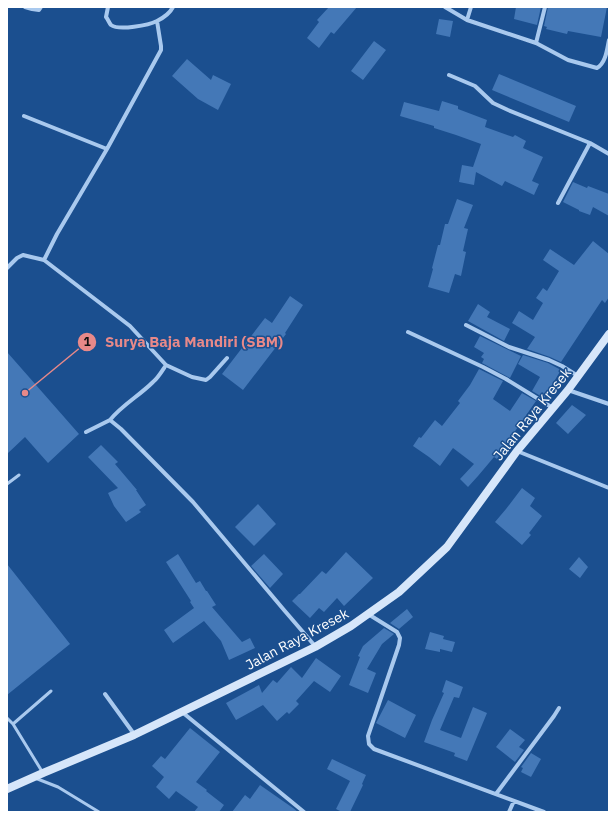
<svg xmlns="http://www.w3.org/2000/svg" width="616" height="819" font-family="'IBM Plex Sans',sans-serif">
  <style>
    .building { fill: #4478b7 }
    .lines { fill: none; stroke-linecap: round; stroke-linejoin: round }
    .lane { stroke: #a9c9ee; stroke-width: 3 }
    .street { stroke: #a9c9ee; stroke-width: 4 }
    .secondary { stroke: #d6e6fa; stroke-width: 8 }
    .labels { text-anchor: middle; stroke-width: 3; stroke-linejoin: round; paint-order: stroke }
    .street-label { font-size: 14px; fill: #fff; stroke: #1b4f8f }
    .leader { fill: none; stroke: #e88989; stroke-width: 1.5 }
    .callout-dot { fill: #e88989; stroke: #1b4f8f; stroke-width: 1.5 }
    .mark-label { font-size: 12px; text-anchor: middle; font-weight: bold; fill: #111 }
    .callout-label { font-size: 15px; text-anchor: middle; font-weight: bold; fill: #e88989; stroke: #1b4f8f; stroke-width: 3; stroke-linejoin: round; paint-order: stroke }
  </style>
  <rect width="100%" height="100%" fill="#1b4f8f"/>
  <path class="building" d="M329,7H357L334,34L331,32L319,48L307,38L319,22L317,20Z
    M516,7H541L537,25L514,19Z
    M548,7H607L601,37L568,31L567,34L546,29L547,27L544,26Z
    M439,19L453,21L450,37L436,34Z
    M374,41L386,50L363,80L351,71Z
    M187,59L211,80L213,75L231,84L218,110L198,99L172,76Z
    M499,74L576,106L569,122L492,90Z
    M442,101L458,106V109L487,120L485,127L513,137L515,135L526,141L523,148L543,157L532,181L539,184L534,195L505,181L502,186L476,172L474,185L459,182L462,165L473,167L481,144L456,135L434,128V126L400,116L404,102L439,111Z
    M573,182L587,188L588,186L609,194V216L593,207L590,215L579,211V210L563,202Z
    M457,199L473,205L464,228L468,229L463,251L466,252L461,276L455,274L449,293L428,287L433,269L432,268L438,245H440L445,224H448Z
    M593,241L609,254V297L605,303L602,300L561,362L550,357L527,349L535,337L512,323L519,311L533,320L543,303L536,298L543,288L547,291L559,271L543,260L550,249L574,265Z
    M290,296L303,305L285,333L286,334L243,390L222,374L265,318L272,323Z
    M478,304L490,312L487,317L510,329L504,341L468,321Z
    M480,336L521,356L510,378L482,363L484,359L481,357L484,353L474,347Z
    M7,352L79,434L48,463L25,437L7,454Z
    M523,355L548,363L561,370L544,398L532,391L540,377L518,364Z
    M479,369L503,381L493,399L510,411L522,393L536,401L506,444H507L497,459L494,457L478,476L468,487L460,479L474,464L453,448L440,466L429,457L413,446L419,437L421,438L435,420L442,426L460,403L458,401L470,385Z
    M572,405L586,415L568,434L556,423Z
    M101,445L118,462L115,464L137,490H136L146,505L139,510L141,512L126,522L114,506L108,493L118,488L88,457Z
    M522,488L535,498L530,506L542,516L529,533L531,535L522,545L495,522L506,509Z
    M258,504L276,524L254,546L235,527Z
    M346,552L373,578L344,606L337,598L324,612L319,608L310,618L292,601L299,594H300L322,571L326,574Z
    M178,554L196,583L200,581L206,591H207L216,605L212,607L242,642L250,638L255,648L229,660L221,641L204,621L173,643L164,630L194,608L190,602L191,601L166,562Z
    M264,554L283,574L270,588L251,566Z
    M579,557L588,567L580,578L569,569Z
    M7,564L70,644L7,695Z
    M407,609L413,617L399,629L390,623Z
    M384,628L394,634L382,644L367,669L376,673L368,693L349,685L360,657L358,656L363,646Z
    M430,632L444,636L443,639L455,642L452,652L440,649V652L425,649Z
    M316,658L341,676L330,692L314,681L296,701L299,704L289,714L287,712L277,721L263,705L236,720L226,703L259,685L262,693L273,680L277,683L291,667L302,678Z
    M446,680L463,687L459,698L454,697L440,730L461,738L473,707L487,713L467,761L454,756L455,753L424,742L432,720L444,693L442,692Z
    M388,700L416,715L405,738L376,723Z
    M190,728L220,752L196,782L207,790L206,791L224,805L219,812H194L198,807L176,791L169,799L156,787L164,777L152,766L161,756L165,759Z
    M510,729L525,740L519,747L524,750L515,762L496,747Z
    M531,753L541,759L531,777L521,772L523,768L521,767Z
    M332,759L366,775L362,784L363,785L350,812H342L336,809L350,781L327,769Z
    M260,785L293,808L298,812H232L245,795L250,799Z"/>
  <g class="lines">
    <path class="lane" d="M7,484L19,475
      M7,718L13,724L43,773
      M13,724L51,691
      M35,778L58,787L99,812"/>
    <path class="street" d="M25,7L32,9L39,10L41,7
      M108,7L106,17C108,19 109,23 111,25C119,31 149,25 157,21C163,18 170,13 173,7
      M445,7L467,20L536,43L568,60L597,68C606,63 607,49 609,40
      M467,20L471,7
      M536,43L545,7
      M449,75L475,86L493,103L508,110L590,143L609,154
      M24,116L107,149
      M558,203L590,143
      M44,260L57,234L107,149L161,50V46L157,21
      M7,268L17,258L23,255L44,260L130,326L166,365C162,371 158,378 153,382C139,396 122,405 110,420L121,429L193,502L284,610L315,646
      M466,325L509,347L549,360L562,366L578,376
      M408,332L483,367L506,379L553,408
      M166,365L192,377L206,380L210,377L227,358
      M568,390L609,404
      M86,432L110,420
      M517,451L609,488
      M368,614L397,632L400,638L399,645L368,736L369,744L374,749L544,812
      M105,694L134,734
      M182,712L304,812
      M496,794L554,716L559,708
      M509,812L514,801"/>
    <path class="secondary" d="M7,789L43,773L134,735L315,647L351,626L399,592L447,547L517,451L568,390L609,334"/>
  </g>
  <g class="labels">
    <g class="street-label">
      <text transform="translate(532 414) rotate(-51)" y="5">Jalan Raya Kresek</text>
      <text transform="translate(297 639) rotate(-28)" y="5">Jalan Raya Kresek</text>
    </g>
  </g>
  <path class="leader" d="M25 393L87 342"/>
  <g class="callout-dot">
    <circle cx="25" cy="393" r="4"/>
    <circle cx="87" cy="342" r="10"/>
  </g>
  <g class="mark-label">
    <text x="87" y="346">1</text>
  </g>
  <g class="callout-label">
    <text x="194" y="347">Surya Baja Mandiri (SBM)</text>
  </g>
  <rect width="616" height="819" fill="none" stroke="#ffffff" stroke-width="16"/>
</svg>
